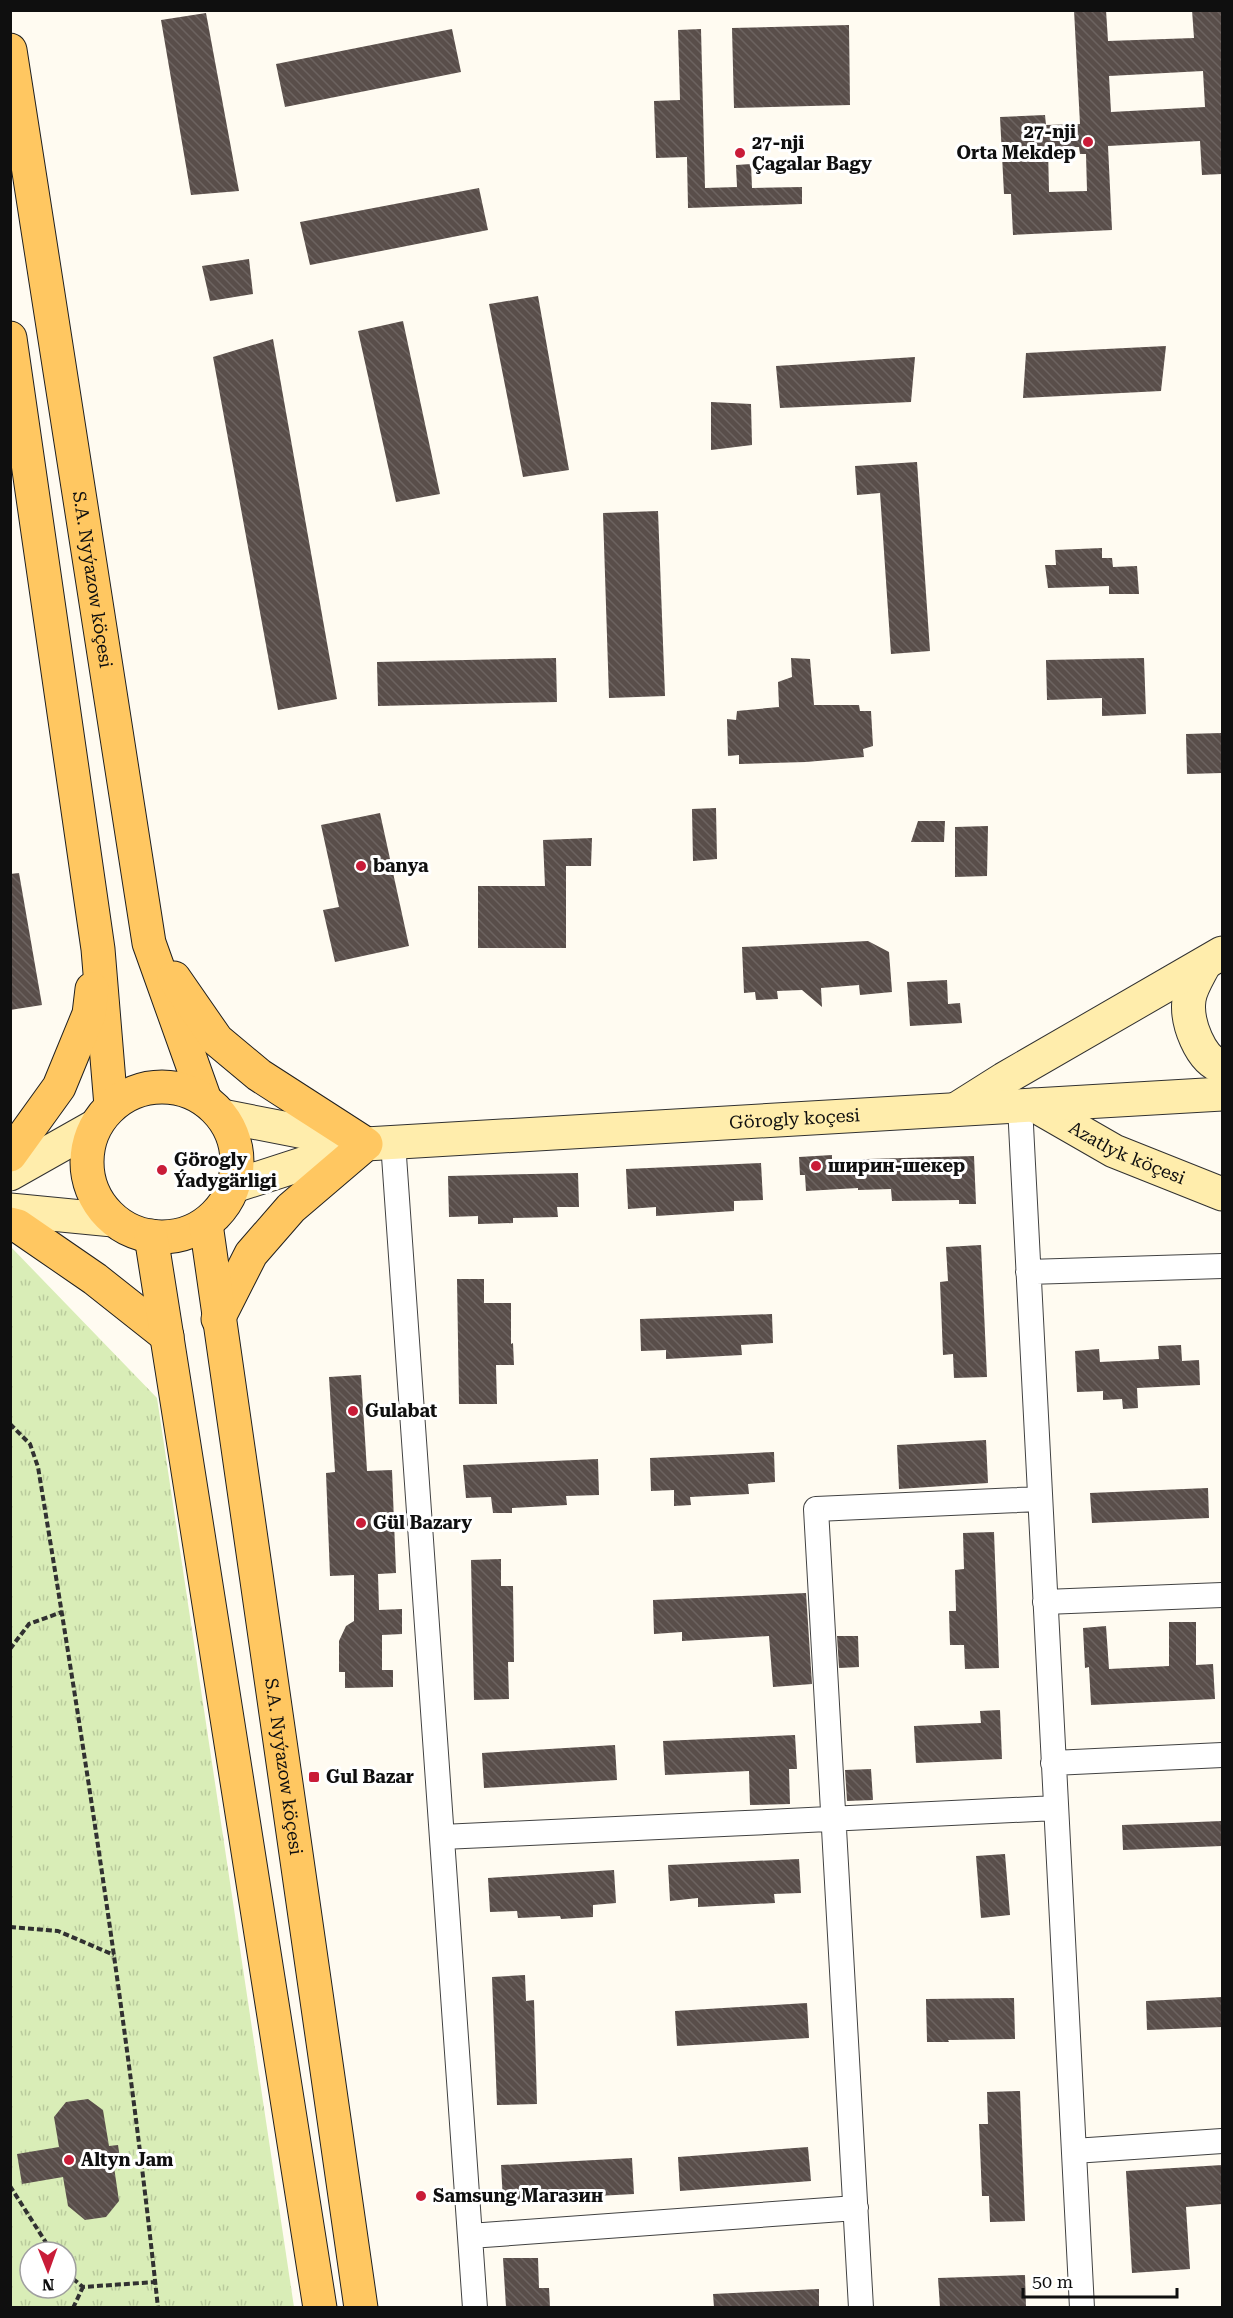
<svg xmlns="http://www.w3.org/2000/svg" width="1233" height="2318" font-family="'Roboto Serif',serif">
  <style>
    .grass { fill: url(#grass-tufts); fill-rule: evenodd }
    .building { fill: url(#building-back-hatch); fill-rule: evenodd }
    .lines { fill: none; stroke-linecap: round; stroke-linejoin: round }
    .street-casing { stroke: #424242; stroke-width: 26 }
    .secondary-casing { stroke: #313131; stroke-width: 35 }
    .primary-casing { stroke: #202020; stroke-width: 35 }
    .path { stroke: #313131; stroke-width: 4; stroke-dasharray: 6 3; stroke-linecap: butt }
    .street { stroke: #fff; stroke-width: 24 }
    .secondary { stroke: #ffedac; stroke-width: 33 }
    .primary { stroke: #ffc761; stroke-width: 33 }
    .poi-dot { fill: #c91c38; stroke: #fff; stroke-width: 2 }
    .labels { text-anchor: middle; stroke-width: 6; stroke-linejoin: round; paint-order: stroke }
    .poi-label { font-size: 18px; font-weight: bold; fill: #0f0f0f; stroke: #fff; text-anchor: start }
    .street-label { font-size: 18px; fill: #0f0f0f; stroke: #fff }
  </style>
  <defs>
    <pattern id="grass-tufts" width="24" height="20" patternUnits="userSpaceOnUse" patternTransform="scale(1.5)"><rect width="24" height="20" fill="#d9edb7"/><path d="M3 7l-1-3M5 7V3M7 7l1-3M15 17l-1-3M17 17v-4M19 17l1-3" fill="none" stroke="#b9ca9c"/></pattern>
    <pattern id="building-back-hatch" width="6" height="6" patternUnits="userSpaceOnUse" patternTransform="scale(1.5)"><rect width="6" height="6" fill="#594e4a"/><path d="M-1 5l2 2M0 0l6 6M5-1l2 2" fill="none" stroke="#6c6360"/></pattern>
  </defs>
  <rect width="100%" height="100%" fill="#fffbf1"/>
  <path class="grass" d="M10,1246L157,1398L294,2307H11ZM30,2252H66V2288H30Z"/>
  <path class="building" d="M1074,10H1106L1108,41L1194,38L1192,10H1222V174L1202,175L1200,141L1108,146L1112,230L1013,235L1011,194H1004L1000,117L1045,115L1046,125L1080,124ZM1203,71L1205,107L1111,112L1109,76ZM1079,147L1080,154H1086L1087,191L1049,192L1048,148Z
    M206,13L239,191L191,195L161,20Z
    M849,25L850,105L734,108L732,28Z
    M452,29L461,72L285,107L276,64Z
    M701,29L705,188L737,187L736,165L751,164L752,188L802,187V204L688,208L687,157L656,158L654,101L680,100L678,30Z
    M479,188L488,230L310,265L300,222Z
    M249,259L253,294L210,301L202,266Z
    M538,296L569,470L523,477L489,304Z
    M403,321L440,494L396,502L358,331Z
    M273,339L337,699L278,710L213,357Z
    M1166,346L1161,391L1023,398L1026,353Z
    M915,357L911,402L780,408L776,366Z
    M711,402L751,404L752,445L711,450Z
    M917,462L930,651L891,654L880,493L857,495L855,466Z
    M658,511L665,696L609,698L603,513Z
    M1102,548V558H1112L1113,567L1137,566L1139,594H1109V586L1048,588L1045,565H1056L1055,550Z
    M556,658L557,702L378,706L377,662Z
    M791,658L810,659L814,705H859L860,711H871L873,746L863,749L864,757L806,762L739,764V755L728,756L727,719L736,720L737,711L779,707L778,682L792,677Z
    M1144,658L1146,714L1102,716V698L1047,700L1046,660Z
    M1222,733V773L1187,774L1186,734Z
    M716,808L717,859L693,861L692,809Z
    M380,813L409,946L335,962L323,910L339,907L321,825Z
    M918,821H945L944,842H911Z
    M988,826L987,876L955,877V827Z
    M592,838L591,866H566V948H478V886H545L543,840Z
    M19,873L42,1005L10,1010V874Z
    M868,941L889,952L892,992L860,995L859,985L821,988L822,1007L802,990L777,991L778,999L756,1000L755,992L744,993L742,947Z
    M947,980L948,1004L960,1003L962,1023L910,1026L907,982Z
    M832,1155V1160L974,1156L976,1204H959V1200L892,1201L891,1189L858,1190V1188L806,1191L805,1175H800L799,1157Z
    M761,1163L763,1200L734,1201V1211L656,1216V1207L628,1209L626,1169Z
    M578,1173L579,1207H557L558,1217L513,1218V1223L478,1224V1216L449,1217L448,1176Z
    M981,1245L987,1377L954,1378L953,1354L943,1355L940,1282L948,1281L946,1247Z
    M457,1279H484V1303H511V1344L513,1343L514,1365H496L497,1404H459Z
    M772,1314L773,1343L741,1345L742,1355L666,1359V1350L641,1351L640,1319Z
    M1181,1345L1182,1361L1199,1360L1200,1385L1137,1388L1138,1408L1123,1409L1122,1399L1103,1400V1391L1077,1392L1075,1351L1099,1349L1100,1362L1159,1359L1158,1346Z
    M361,1375L367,1471L392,1470L396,1573L378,1574L379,1610L402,1609V1634L382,1635V1670H393V1687L345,1688V1672H339V1641L346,1626L354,1621V1575L330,1576L326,1473L335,1472L329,1377Z
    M986,1440L988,1483L899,1489L897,1445Z
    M774,1452L775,1482L748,1484L749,1494L690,1497L691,1505L674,1506V1490L651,1491L650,1458Z
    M598,1459L599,1495L566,1496L567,1505L512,1508V1513H493L491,1497L466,1498L463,1465Z
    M1208,1488L1209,1518L1092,1523L1090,1493Z
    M994,1532L999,1668L965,1669L964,1645H950L949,1611H956L955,1570L964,1569L963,1533Z
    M501,1559V1586H513L514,1662H508L509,1699L474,1700L471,1560Z
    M806,1593L812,1684L773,1687L769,1636L682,1641V1632L654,1634L653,1600Z
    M1169,1622H1196V1665L1213,1664L1215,1699L1091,1705L1089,1667L1085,1668L1083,1628L1106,1626L1109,1669L1169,1666Z
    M837,1636H858L859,1667L839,1668Z
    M1000,1710L1002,1759L916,1763L914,1726L981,1723L980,1711Z
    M795,1735L797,1769H789L790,1804L750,1805L749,1771L665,1775L663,1741Z
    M615,1745L617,1780L484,1788L482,1753Z
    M871,1769L873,1800L847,1801L845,1770Z
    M1222,1821V1846L1123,1850L1122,1825Z
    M1005,1854L1010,1915L981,1918L976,1856Z
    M799,1859L801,1893L774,1894L775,1903L698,1907V1898L670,1901L668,1865Z
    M614,1870L616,1903L593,1905V1917L561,1919L560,1916L518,1918L517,1911L490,1912L488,1878Z
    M525,1975L526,2001L534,2000L537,2104L497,2105L492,1977Z
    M1222,1997V2027L1147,2030L1146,2001Z
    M1014,1998L1015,2039L948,2040L949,2042H927L926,1999Z
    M807,2003L809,2038L677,2046L675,2011Z
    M1020,2091L1025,2221L990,2222L989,2196H982L979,2124H988L987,2092Z
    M88,2099L103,2110L109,2146L118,2145L121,2165L114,2167L119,2201L106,2217L85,2220L68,2206L63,2177L22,2184L17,2154L59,2147L54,2117L66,2102Z
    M808,2147L811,2181L680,2191L678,2157Z
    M632,2158L634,2194L503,2201L501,2165Z
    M1222,2165V2204L1186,2207L1190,2269L1132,2273L1126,2171Z
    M503,2258H538L539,2288H549L550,2307H506Z
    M1025,2275L1026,2307H940L938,2278Z
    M819,2289V2307H714L713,2294Z"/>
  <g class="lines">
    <g class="street-casing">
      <path id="street" d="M1020,1106L1082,2308
        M393,1142L475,2308
        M1028,1272L1222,1266
        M1045,1602L1222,1595
        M1053,1763L1222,1755
        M442,1837C647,1829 851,1817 1056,1808
        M1074,2151L1222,2141
        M470,2236L856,2208
        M861,2308L816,1509L1040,1499"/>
    </g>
    <g class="secondary-casing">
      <g id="secondary">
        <path d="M1204,965C1199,975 1190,989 1189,1000C1186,1022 1200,1060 1222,1067"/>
        <path id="s1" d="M1034,1105L1114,1151L1222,1194"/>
        <path d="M958,1108L1004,1079L1222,953"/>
        <path id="s2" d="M222,1116L366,1144L1222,1094"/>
        <path d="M10,1174L95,1126"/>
        <path d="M234,1186L361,1145"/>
        <path d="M10,1210L113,1220"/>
      </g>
    </g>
    <g class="primary-casing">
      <g id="primary">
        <path id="s3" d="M10,50L149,943L205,1100"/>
        <path d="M10,338L98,949L111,1106"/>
        <path d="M174,978L217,1040L259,1075L366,1144L291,1208L251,1254L218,1319"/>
        <circle cx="162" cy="1162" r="75"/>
        <path d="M10,1155L59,1087L89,1014L92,989"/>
        <path d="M10,1224L18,1226L95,1279L167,1336"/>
        <path id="s4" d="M206,1224L361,2308"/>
        <path d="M151,1236L320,2308"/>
      </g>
    </g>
    <path class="path" d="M10,1424L30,1444L38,1467C84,1746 128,2026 158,2308
      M10,1649L29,1624L62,1612
      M10,1927L58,1931L114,1955
      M10,2186L52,2252
      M66,2273L83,2287L155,2282
      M73,2308L83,2287"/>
    <use href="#street" class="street"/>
    <use href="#secondary" class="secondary"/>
    <use href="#primary" class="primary"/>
  </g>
  <g class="poi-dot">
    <circle cx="1088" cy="142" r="6"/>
    <circle cx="740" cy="153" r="6"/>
    <circle cx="361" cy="866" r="6"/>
    <circle cx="816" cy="1166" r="6"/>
    <circle cx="162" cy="1170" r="6"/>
    <circle cx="353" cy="1411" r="6"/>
    <circle cx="361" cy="1523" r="6"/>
    <rect x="308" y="1771" width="12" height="12" rx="3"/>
    <circle cx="69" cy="2160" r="6"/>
    <circle cx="421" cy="2196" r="6"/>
  </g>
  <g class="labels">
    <g class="poi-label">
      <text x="1076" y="138" text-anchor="end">27-nji<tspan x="1076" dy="21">Orta Mekdep</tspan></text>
      <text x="752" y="149">27-nji<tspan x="752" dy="21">Çagalar Bagy</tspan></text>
      <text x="373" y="872">banya</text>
      <text x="174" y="1166">Görogly<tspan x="174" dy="21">Ýadygärligi</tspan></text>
      <text x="828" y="1172">ширин-шекер</text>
      <text x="365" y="1417">Gulabat</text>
      <text x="373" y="1529">Gül Bazary</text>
      <text x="326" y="1783">Gul Bazar</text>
      <text x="81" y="2166">Altyn Jam</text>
      <text x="433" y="2202">Samsung Магазин</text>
    </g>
    <g class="street-label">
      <text dy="6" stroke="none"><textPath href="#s3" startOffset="536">S.A. Nyýazow köçesi</textPath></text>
      <text dy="6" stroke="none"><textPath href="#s2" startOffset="576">Görogly koçesi</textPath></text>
      <text dy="6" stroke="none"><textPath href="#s1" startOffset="105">Azatlyk köçesi</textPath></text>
      <text dy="6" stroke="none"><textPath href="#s4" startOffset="548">S.A. Nyýazow köçesi</textPath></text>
    </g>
  </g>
  <rect width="1233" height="2318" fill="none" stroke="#0f0f0f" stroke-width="24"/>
  <g transform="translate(48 2270) rotate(179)"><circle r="28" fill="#ffffff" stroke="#9f9f9f" stroke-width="1.5"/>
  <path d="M0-4.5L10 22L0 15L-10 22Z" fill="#c91c38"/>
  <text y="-9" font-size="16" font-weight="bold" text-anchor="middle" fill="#0f0f0f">N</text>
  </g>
  <path d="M1023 2288v9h154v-9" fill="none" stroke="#0f0f0f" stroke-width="3"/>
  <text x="1032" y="2288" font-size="18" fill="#0f0f0f" stroke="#ffffff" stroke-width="4.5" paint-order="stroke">50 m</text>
</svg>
